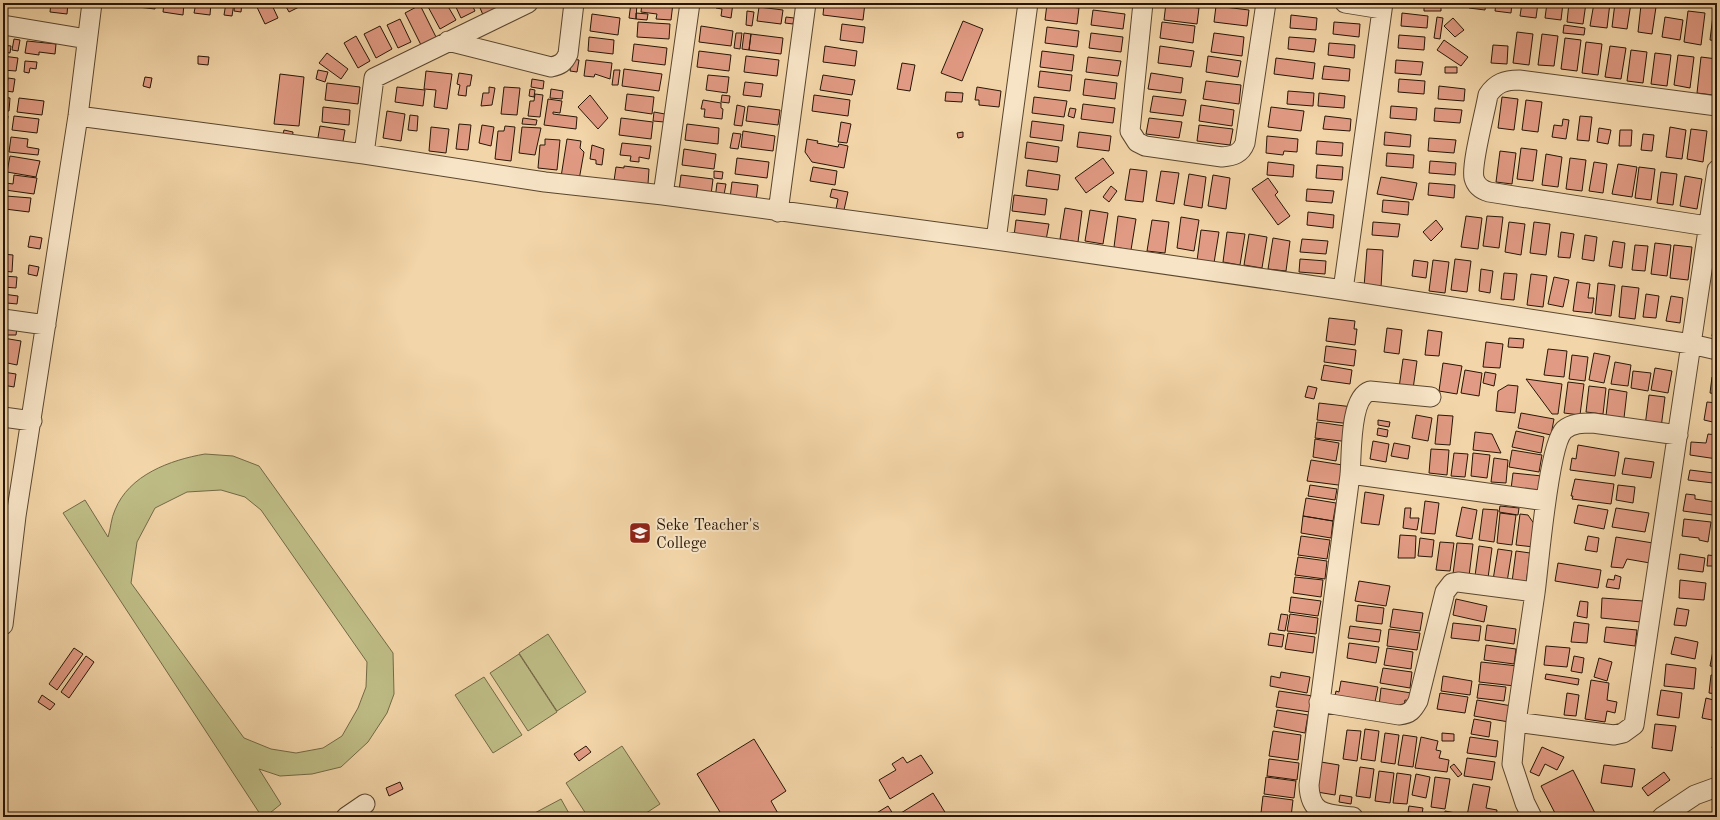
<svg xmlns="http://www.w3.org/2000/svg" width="1720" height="820" font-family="'Old Standard TT',serif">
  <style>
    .green { fill: #bebc85; stroke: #736945; fill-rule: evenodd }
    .building { fill: #e19a83; stroke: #281605 }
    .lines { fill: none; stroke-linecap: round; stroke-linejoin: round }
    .minor-casing { stroke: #5a462e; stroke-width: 21 }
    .minor { stroke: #f7e4c6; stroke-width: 19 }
    .labels { text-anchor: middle; stroke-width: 4; stroke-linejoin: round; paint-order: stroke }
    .poi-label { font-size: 16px; fill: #281605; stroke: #f7e4c6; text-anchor: start }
  </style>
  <rect width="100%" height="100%" fill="#f2d5a8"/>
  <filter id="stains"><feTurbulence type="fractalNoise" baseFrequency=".005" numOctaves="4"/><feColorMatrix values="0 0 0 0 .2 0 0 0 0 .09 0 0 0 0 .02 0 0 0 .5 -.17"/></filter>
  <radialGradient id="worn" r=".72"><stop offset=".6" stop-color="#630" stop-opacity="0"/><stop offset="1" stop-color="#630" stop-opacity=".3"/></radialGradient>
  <path class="green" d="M205,454L233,456L259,466L393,653L394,694L387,713L368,742L341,767L312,774L280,776L259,769L281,804L265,817H262L63,513L85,500L108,537C111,528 111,518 115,510C129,475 170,460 205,454ZM221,490L245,497L261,510L367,662L366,687L358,708L342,736L323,748L296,753L271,749L244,738L131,583L137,542L155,508L187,492Z
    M548,634L586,692L557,711L519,653Z
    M519,654L557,712L528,731L490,673Z
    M484,677L522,735L493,753L455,695Z
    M622,746L660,804L640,817H588L566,783Z
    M561,799L571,817H532L531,815Z"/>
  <path class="building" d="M51,3H68L67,14L50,12Z
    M139,3H155V9L138,7Z
    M164,3H184L183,15L163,12Z
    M196,3H211L210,15L194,13Z
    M226,3H234L232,16L224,15Z
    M235,3H242L241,12L234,11Z
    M255,3H271L278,18L265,24Z
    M284,3H299L301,6L289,12Z
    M426,3H446L456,20L440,29Z
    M454,3H471L475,11L461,18Z
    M478,3H498L500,7L483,15Z
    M631,3H637L636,19L629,18Z
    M642,3H673L671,20L656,19L657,14L641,12Z
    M717,3H733L731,18L721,16L722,9L716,8Z
    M767,3H783V6L767,4Z
    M829,3H865L863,20L823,15L824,5L829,6Z
    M1108,3H1125V5Z
    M1166,3L1181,4V6L1199,8L1197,24L1164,20Z
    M1226,3H1249V6Z
    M1470,3H1486L1485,10L1469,8Z
    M1496,3H1512L1511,13L1495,11Z
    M1522,3H1538L1536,18L1520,16Z
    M1547,3H1563L1561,20L1545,18Z
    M1569,3H1586L1583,24L1567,22Z
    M1594,3H1610L1607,28L1590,26Z
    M1615,3H1631L1627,29L1612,27Z
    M1047,4L1079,8L1077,24L1045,20Z
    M420,5L436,37L421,45L405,13Z
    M1641,5L1656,7L1652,34L1638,32Z
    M1216,6L1249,10L1247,26L1214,22Z
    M1424,6H1441V11H1424Z
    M759,7L783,10L781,24L757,21Z
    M1093,10L1125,14L1123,29L1091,25Z
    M747,11L754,12L752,26L746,25Z
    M1688,11L1705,13L1701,45L1684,42Z
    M636,13L648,14L647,20L636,19Z
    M1402,13L1428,16L1427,28L1401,26Z
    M592,14L620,18L618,35L590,31Z
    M1291,15L1317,18L1316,30L1290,28Z
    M1713,15L1717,16V41L1710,40Z
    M786,17L794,18L793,24L785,23Z
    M1437,17L1443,18L1440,39L1434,38Z
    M1665,17L1683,20L1680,40L1662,37Z
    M1453,18L1464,30L1455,37L1444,26Z
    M400,19L411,42L398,48L387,25Z
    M963,21L983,29L962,81L941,73Z
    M638,22L670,24L669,39L637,37Z
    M1162,22L1195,26L1193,43L1160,38Z
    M1334,22L1360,24L1359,37L1333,34Z
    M842,24L865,27L863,43L840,40Z
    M1564,25L1585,28L1584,35L1563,33Z
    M380,26L392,49L376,58L364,34Z
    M701,26L733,31L731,46L699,42Z
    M1047,27L1079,31L1077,47L1045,43Z
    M1517,32L1533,34L1529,65L1513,63Z
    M736,33H742L740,49L734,48Z
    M744,33L751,34L749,50L742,49Z
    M1091,33L1123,37L1121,52L1089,48Z
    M1214,33L1244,37L1242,56L1211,52Z
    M751,34L783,38L781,54L749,50Z
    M1542,34L1558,36L1554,66L1538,65Z
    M1399,35L1425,37L1424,50L1398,48Z
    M356,36L370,61L358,68L344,43Z
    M589,37L614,40L613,54L588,51Z
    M1289,37L1316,39L1314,52L1288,49Z
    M1565,38L1581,40L1577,71L1561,69Z
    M14,39L20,40L18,51L12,50Z
    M1444,40L1468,57L1461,66L1437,50Z
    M27,41L56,44L55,54L39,52V55L25,53Z
    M1586,42L1602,44L1598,75L1582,73Z
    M1329,43L1355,45L1354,58L1328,55Z
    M634,44L667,48L665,65L632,61Z
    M3,45L11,46L10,53L3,52Z
    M1493,45L1508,46L1507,64L1491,63Z
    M825,46L857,51L855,66L823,62Z
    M1160,46L1194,51L1191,67L1158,63Z
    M1610,46L1626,48L1621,79L1605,77Z
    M1631,50L1647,52L1643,83L1627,81Z
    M699,51L731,55L729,71L697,67Z
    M1042,51L1074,55L1072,71L1040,67Z
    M327,53L348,69L341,79L319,63Z
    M1655,53L1671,55L1667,86L1651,84Z
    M1678,55L1694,57L1690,88L1674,85Z
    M3,56L18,58L16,71L3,70Z
    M198,56L209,57L208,65L198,64Z
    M746,56L779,60L777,76L744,72Z
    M1208,56L1241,61L1238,77L1206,72Z
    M1088,57L1121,61L1118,76L1086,72Z
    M1701,57L1717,59L1713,95L1697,93Z
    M1276,58L1315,63L1313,79L1274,74Z
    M572,59L579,60L577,72L570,71Z
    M586,60L612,63L610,79L595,74L594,77L584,76Z
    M1396,60L1423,62L1421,75L1395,73Z
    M25,61L37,62L36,69L30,68L29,73L24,72Z
    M902,63L915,65L910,91L897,89Z
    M1324,66L1350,69L1349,81L1322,79Z
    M1445,67H1457V73H1445Z
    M624,69L662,74L659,91L622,86Z
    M318,70L328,72L325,82L316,79Z
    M614,70H620L618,85H612Z
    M426,71L452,74L447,109L434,107L436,90L424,89Z
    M1040,71L1072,75L1070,91L1038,87Z
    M459,73L472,75L470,86H467L466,96L458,95L460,85L457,84Z
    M1151,73L1183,78L1181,93L1148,89Z
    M280,74L304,77L299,126L274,124Z
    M708,75L729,77L727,93L706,90Z
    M823,75L855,80L852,95L820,90Z
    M145,77L152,78L150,88L143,86Z
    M8,78L15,79L13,92L6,91Z
    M532,79L544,81L543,89L531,87Z
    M1085,79L1117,83L1115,99L1083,95Z
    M1399,79L1425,81L1424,94L1398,92Z
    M1206,81L1241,85L1239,104L1203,99Z
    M745,82L763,84L761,97L743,95Z
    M327,83L360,87L358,104L325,100Z
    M1439,86L1465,89L1464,101L1438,99Z
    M397,87L425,90L423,106L395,102Z
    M489,87L495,88L492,105L481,106L483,93H489Z
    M504,87L520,88L517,115L501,114Z
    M977,87L1001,91L999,107L979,105V100H975Z
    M530,89L535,90L534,97L529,96Z
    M551,89L563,91L562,99L550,98Z
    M1288,91L1314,93L1313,106L1287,104Z
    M946,92L963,93L962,102L945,101Z
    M1319,93L1345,96L1344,108L1318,106Z
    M535,94L543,95L540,117L528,116L530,101H534Z
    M627,94L654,97L652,114L625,110Z
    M590,95L608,118L598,129L578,107Z
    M722,95L730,96L729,103L721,102Z
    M814,95L850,100L848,116L812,111Z
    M1153,96L1186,100L1183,116L1150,112Z
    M3,97L10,98L9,111H3Z
    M1034,97L1067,101L1064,117L1032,113Z
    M1502,97L1518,99L1514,130L1498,128Z
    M19,98L44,101L42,115L17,112Z
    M548,99L562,101L560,113L553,112V114L577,117L576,129L544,125Z
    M703,100L721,103V108L723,109L722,119L704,117L705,109H701Z
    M1526,100L1542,102L1538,132L1522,130Z
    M1083,104L1115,108L1113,123L1081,119Z
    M737,105L745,107L742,126L734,125Z
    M1201,105L1234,110L1232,126L1199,121Z
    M748,106L780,110L778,125L746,121Z
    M1391,106L1417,108L1416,120L1390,118Z
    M323,107L350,110L349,125L322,122Z
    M1271,107L1304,111L1301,131L1268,127Z
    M1070,108L1076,109L1074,118L1068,116Z
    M1435,108L1462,110L1460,123L1434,121Z
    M387,111L405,114L401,141L383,138Z
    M654,112L665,114L664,122L653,121Z
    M410,115L418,116L417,131L408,130Z
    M3,116H8L6,130H3Z
    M14,116L39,119L37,133L12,130Z
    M1325,116L1351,119L1350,131L1323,129Z
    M1580,116L1592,117L1589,141L1577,140Z
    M523,118L537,120L536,125L522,124Z
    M621,118L653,122L651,139L619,135Z
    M1149,118L1182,122L1179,138L1146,134Z
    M1563,119L1569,120L1566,139L1552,137L1554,125L1562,126Z
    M1032,121L1064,125L1062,141L1030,137Z
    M841,122L851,124L847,143L838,142Z
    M459,124L471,125L468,150L456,149Z
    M687,124L719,128L718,144L685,140Z
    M482,125L494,127L491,146L479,143Z
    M1199,125L1233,129L1230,145L1197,141Z
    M320,126L345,130L342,147L317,143Z
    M505,126L515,127L511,161L495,159L498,131H504Z
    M431,127L449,129L446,153L429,151Z
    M522,127L541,128L535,155L519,153Z
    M1670,127L1686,130L1682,159L1666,157Z
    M1599,128L1611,130L1608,144L1597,142Z
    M1691,129L1707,131L1703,162L1687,159Z
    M284,130L293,132L292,141L282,139Z
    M1620,130H1632L1631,146H1619Z
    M743,131L775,136L773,151L741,147Z
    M963,132V137L958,138L957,133Z
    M1079,132L1111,136L1109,151L1077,147Z
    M1385,132L1411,135L1410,147L1384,145Z
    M733,133L741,134L738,149L730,148Z
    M1643,134L1654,135L1652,151L1641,150Z
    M1267,136L1298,139L1297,152L1284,151L1283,155L1266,153Z
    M3,137H7L5,151H3Z
    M11,137L28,139L27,147L39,149L38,155L9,152Z
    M1429,138L1456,140L1454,153L1428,151Z
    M545,139L560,140L557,170L538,168L540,145H545Z
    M567,139L581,141L580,148L584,152L579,180L561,177Z
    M807,139L818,141L817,143L838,147L839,144L848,146L844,168L812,162L805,152Z
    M1317,141L1343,143L1342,156L1316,154Z
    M1027,142L1059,147L1057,162L1025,158Z
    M622,143L651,146L649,159L639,157V162L630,161L631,156L620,155Z
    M592,145L604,149L602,165L596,164V160L590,159Z
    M1521,148L1537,150L1533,181L1517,179Z
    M684,149L716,154L714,169L682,165Z
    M1500,151L1516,153L1512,184L1496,182Z
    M1387,153L1414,155L1413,168L1386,166Z
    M1546,154L1562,157L1558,187L1542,185Z
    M10,156L40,161L36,177L7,172Z
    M737,158L769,162L767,178L735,174Z
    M1103,158L1114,173L1086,193L1075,178Z
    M1570,158L1586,160L1582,191L1566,189Z
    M1430,161L1456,163L1455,175L1429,173Z
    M1268,162L1294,165L1293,177L1267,175Z
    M1594,162L1607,164L1603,193L1589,191Z
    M1618,164L1637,167L1632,197L1612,194Z
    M1317,165L1343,167L1342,180L1316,178Z
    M624,166L649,169L648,184L614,181L616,167L624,168Z
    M813,167L837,171L835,185L810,181Z
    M1639,167L1655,169L1651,200L1635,198Z
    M1130,169L1147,171L1143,202L1125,200Z
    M1028,170L1060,175L1058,190L1026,186Z
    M714,171L723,172L722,179L714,178Z
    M1161,171L1179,173L1174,204L1156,201Z
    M1661,172L1677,174L1673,205L1657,203Z
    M1189,174L1206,177L1202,208L1184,205Z
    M14,175L37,178L34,194L5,190L6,183L13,184Z
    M681,175L713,179L711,195L679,191Z
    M1213,175L1230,178L1226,209L1208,206Z
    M1685,176L1702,179L1697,209L1680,206Z
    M1381,177L1417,183L1413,200L1377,194Z
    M1268,178L1278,192L1275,195L1290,216L1278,225L1252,189Z
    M732,182L758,185L756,201L730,198Z
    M717,183L726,184L723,200L715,199Z
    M1429,183L1455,185L1454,198L1428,195Z
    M1111,186L1117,191L1109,202L1103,197Z
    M832,189L848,192L844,210L836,209L838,199L830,197Z
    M1307,189L1334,191L1332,203L1306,201Z
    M1014,195L1047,199L1045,215L1012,211Z
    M6,196L31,198L29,212L5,209Z
    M1383,200L1409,202L1408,215L1382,212Z
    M1065,208L1082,211L1078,242L1060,239Z
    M1090,210L1108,213L1103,244L1085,241Z
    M1308,212L1334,215L1333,228L1307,225Z
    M1118,216L1136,219L1131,250L1114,247Z
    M1466,216L1482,218L1478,249L1461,247Z
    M1487,216L1503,217L1499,248L1483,246Z
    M1181,217L1199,220L1194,251L1177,248Z
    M1016,220L1049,224L1046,240L1014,236Z
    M1152,220L1169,222L1165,253L1147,251Z
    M1436,220L1443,229L1431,241L1423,232Z
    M1373,222L1400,224L1398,237L1372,235Z
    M1509,222L1525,224L1521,255L1505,252Z
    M1534,222L1550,224L1546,255L1530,253Z
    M1201,230L1219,232L1214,263L1197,261Z
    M1227,232L1245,234L1240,265L1223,262Z
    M1561,232L1574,234L1570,258L1558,257Z
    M1249,234L1267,237L1262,268L1244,265Z
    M1585,235L1597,237L1594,261L1582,259Z
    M30,236L42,238L40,249L28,247Z
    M1273,238L1290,241L1286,271L1268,269Z
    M1302,239L1328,241L1326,254L1300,252Z
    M1613,241L1625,243L1622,268L1609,266Z
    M1655,243L1671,245L1667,276L1651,274Z
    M1635,245L1648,246L1645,271L1632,270Z
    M1674,245L1692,247L1688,280L1670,278Z
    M1367,249L1383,250L1381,288L1364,287Z
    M3,254L13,255L12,272L3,271Z
    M1300,259L1326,261L1325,274L1299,272Z
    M1455,259L1471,261L1467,292L1451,290Z
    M1414,260L1428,262L1426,278L1412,276Z
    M1433,260L1449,262L1445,293L1429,291Z
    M29,265L39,267L37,276L28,274Z
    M1481,269L1493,271L1490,293L1479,291Z
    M1504,273L1517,274L1514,300L1501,299Z
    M1531,274L1547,276L1543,307L1527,305Z
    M3,276L17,277L16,288L3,287Z
    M1554,277L1569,280L1563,307L1548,304Z
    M1577,282L1590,284L1588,298H1594L1592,313L1573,311Z
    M1598,283L1615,285L1611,316L1595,314Z
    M1622,286L1639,288L1635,319L1619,317Z
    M3,294L18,296L17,304L7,303L6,308H3Z
    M1646,294L1659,296L1656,318L1643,317Z
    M1671,296L1683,298L1680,323L1666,321Z
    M1329,318L1355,321L1354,329H1357L1355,345L1326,341Z
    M1715,320L1717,321V337L1712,336Z
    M3,327L17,328L16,335H3Z
    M1387,328L1402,330L1399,354L1384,352Z
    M1428,330L1442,332L1439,356L1425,355Z
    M3,338L21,341L17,365L3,362Z
    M1509,338L1524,339L1523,348L1508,347Z
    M1486,342L1503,344L1500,368L1483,367Z
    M1326,346L1356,350L1354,366L1324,362Z
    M1548,349L1567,351L1564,377L1544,375Z
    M1594,353L1610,356L1604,383L1589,380Z
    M1572,355L1588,357L1585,381L1569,379Z
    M1403,359L1417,361L1413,389L1399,388Z
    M1615,362L1631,365L1628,386L1611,384Z
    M1443,363L1462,366L1457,394L1439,391Z
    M1324,365L1352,370L1350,384L1321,380Z
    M1655,368L1672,371L1668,393L1651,390Z
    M1465,370L1482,373L1479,396L1461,393Z
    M1633,371L1651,373L1648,391L1631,388Z
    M3,372L16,374L14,387L3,385Z
    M1485,372L1496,374L1494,386L1483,383Z
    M1712,377H1717V394L1710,393Z
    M1526,379L1562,384L1558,414H1552Z
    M1568,382L1584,384L1580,415L1564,413Z
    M1508,385L1518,386L1515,413L1496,411L1498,391Z
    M1308,386L1317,388L1314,399L1305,397Z
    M1589,386L1606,388L1603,414L1586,412Z
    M1609,389L1627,392L1624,418L1606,416Z
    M1649,395L1665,397L1661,428L1645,426Z
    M1707,402L1717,403V423L1704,420Z
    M1319,403L1353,407L1351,424L1317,420Z
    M1521,413L1554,419L1551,435L1518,428Z
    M1416,415L1432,418L1428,441L1412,438Z
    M1438,415L1453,416L1450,445L1435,444Z
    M1378,420L1390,422L1389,427L1378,425Z
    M1317,422L1352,427L1350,442L1315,438Z
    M1378,428L1388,430L1387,437L1377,435Z
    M1516,431L1544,437L1541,453L1512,447Z
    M1475,432L1492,434L1501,453L1473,450Z
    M1708,434L1717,435V459L1690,455L1691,442L1706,443Z
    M3,435H5L3,453Z
    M1315,439L1339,443L1336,461L1313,457Z
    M1373,441L1389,444L1386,462L1370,459Z
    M1394,443L1410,446L1408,459L1391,456Z
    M1578,445L1619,452L1615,476L1570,470L1572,458L1576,459Z
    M1431,449L1449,450L1447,475L1429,473Z
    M1512,450L1542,455L1539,472L1509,467Z
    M1454,453L1468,454L1465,477L1451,476Z
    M1473,453L1490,455L1487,478L1471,476Z
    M1494,458L1508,460L1506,483L1491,482Z
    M1625,458L1654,462L1651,478L1622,474Z
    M1311,460L1349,466L1346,486L1307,481Z
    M1690,470L1714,473L1713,483L1688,480Z
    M1513,473L1542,476L1540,492L1511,489Z
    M1575,479L1614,484L1611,504L1572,499L1573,496H1571Z
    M1310,485L1337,489L1335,500L1308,496Z
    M1618,485L1635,487L1633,503L1616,500Z
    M1365,492L1384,495L1379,525L1361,523Z
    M1686,494L1695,495V499L1715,502L1713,515L1683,511Z
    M1306,498L1336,503L1333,521L1303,516Z
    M1425,501L1439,503L1435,534L1421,533Z
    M1578,505L1608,510L1604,529L1574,523Z
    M1500,506L1519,508L1518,515L1499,512Z
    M1462,507L1477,510L1472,539L1456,536Z
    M1405,508H1411L1410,518H1419L1417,530L1403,528Z
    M1616,508L1649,513L1645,532L1612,527Z
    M1483,509L1498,510L1494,542L1479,540Z
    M1500,513L1516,515L1512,545L1497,543Z
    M1520,514L1528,515L1537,528L1534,547L1516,545Z
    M1303,516L1333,521L1331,538L1301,533Z
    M1684,519L1711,522L1708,542L1699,540V538L1682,536Z
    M1400,535L1416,536L1415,558H1398Z
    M1301,536L1330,540L1327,559L1298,555Z
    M1588,536L1599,538L1597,552L1585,550Z
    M1616,537L1653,543L1650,563L1627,559L1623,568L1611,567Z
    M1420,538L1434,540L1432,557L1418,556Z
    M1440,542L1454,543L1450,571L1436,570Z
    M1457,543L1473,544L1469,576L1453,574Z
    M1479,546L1492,548L1488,578L1475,576Z
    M1498,549L1512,551L1507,582L1493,580Z
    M1516,551L1530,553L1526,584L1512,582Z
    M1680,554L1705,558L1703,572L1678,569Z
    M1708,555L1716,556L1715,566H1707Z
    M1298,557L1327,561L1325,579L1295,575Z
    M1558,563L1601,570L1598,588L1555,581Z
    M1615,575L1621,577L1619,589L1606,587L1608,579L1614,580Z
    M1295,577L1323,580L1321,597L1293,593Z
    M1680,580L1706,583L1704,600L1679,598Z
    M1359,581L1390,586L1386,606L1355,601Z
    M1291,597L1321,601L1318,616L1289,612Z
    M1602,598L1643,601L1641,622L1601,618Z
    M1456,599L1487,606L1484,622L1453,615Z
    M1580,601L1588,602L1587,618L1577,616Z
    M1358,605L1384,608L1382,624L1356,621Z
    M1677,608L1689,610L1686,626L1674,625Z
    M1393,609L1423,613L1420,631L1390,627Z
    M1281,614L1288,615L1285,631L1278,630Z
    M1290,614L1318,618L1316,634L1287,631Z
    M1717,616V634L1714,633Z
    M1574,622L1589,624L1587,643L1571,642Z
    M1453,623L1481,626L1479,641L1451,638Z
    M1487,625L1516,629L1514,644L1485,640Z
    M1350,626L1381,630L1379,642L1348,638Z
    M1606,627L1637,630L1635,646L1604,642Z
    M1389,629L1420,633L1417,650L1387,646Z
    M1270,633L1284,635L1282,647L1268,645Z
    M1288,633L1315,637L1313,653L1285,649Z
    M1675,637L1698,642L1695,659L1671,654Z
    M1349,643L1379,647L1376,663L1347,658Z
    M1486,645L1516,649L1514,664L1484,660Z
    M1546,646L1570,648L1567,667L1544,665Z
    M1714,646H1717V667L1710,666Z
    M74,648L83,654L57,690L49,684Z
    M1387,648L1413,652L1411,669L1384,665Z
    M86,656L94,662L69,698L61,692Z
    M1574,656L1584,658L1582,673L1571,671Z
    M1599,658L1612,662L1607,681L1594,677Z
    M1481,662L1518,666L1515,686L1479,682Z
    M1666,664L1696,668L1694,689L1664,686Z
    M1383,668L1412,672L1410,688L1380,683Z
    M1281,672L1310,677L1307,693L1270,686L1271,676L1280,678Z
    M1546,674L1579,679L1578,685L1545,679Z
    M1711,675H1717V694L1709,693Z
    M1443,676L1472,681L1470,695L1441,691Z
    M1591,680L1609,683L1607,700L1617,702L1615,713L1607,711L1605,722L1585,719Z
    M1341,681L1378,687L1374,707L1334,701L1336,691L1339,692Z
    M1479,684L1506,687L1504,701L1477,698Z
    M1381,688L1411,693L1410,701L1405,700L1403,710L1379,706Z
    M1661,690L1682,693L1679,718L1657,715Z
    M1279,691L1313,696L1310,712L1276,707Z
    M1440,693L1468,697L1465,713L1437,709Z
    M1567,693L1579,695L1576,716L1564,715Z
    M42,695L55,704L50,710L38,702Z
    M1706,698L1717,701V721L1702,718Z
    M1477,700L1512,706L1509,722L1474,716Z
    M1277,710L1308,715L1305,733L1274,727Z
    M1474,719L1491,722L1489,737L1471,734Z
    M1655,724L1676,726L1672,751L1652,748Z
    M1717,728V749L1712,748Z
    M1365,729L1379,731L1375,761L1361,759Z
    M1347,730L1361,731L1357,761L1343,759Z
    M1273,731L1301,735L1298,760L1269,756Z
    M1385,733L1399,735L1395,764L1381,762Z
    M1442,733L1454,734V741H1442Z
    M1403,735L1417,737L1413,767L1398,765Z
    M1421,737L1438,741L1436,750L1441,751L1439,758L1449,760L1447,772L1415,768Z
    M1470,737L1498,741L1496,757L1467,753Z
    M754,739L786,791L771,801L780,817H723L697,774Z
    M586,746L591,752L579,761L574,754Z
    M1542,747L1564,757L1557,770L1545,764L1539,776L1530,772Z
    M921,755L933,773L890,799L879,780L896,770L892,764L903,757L907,763Z
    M1467,758L1495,762L1492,780L1464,776Z
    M1269,759L1299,763L1297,780L1267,776Z
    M1321,762L1339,765L1335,795L1317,792Z
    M1454,764L1462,774L1458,777L1450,767Z
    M1604,765L1635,769L1632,787L1601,783Z
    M1360,767L1374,769L1370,798L1356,796Z
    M1573,770L1597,817H1557L1541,786Z
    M1379,771L1394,773L1390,803L1375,801Z
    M1664,772L1670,780L1648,796L1642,788Z
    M1397,773L1411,775L1407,804L1393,803Z
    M1416,774L1430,777L1426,798L1412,795Z
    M1266,777L1296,781L1294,798L1264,794Z
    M1435,777L1450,779L1445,809L1431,807Z
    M400,782L403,789L389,796L386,788Z
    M1473,784L1490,787L1486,808L1497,810L1496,817L1467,816Z
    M933,793L948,817H903L901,813Z
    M1340,795L1352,797L1351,804L1339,802Z
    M1263,796L1293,800L1291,817L1261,813Z
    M888,806L895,817H870Z
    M1409,806L1423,808L1422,814L1408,812Z
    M1445,811L1461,814V817H1444Z"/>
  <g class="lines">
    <g class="minor-casing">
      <path id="minor" d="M1143,3L1130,131L1137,142L1145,146L1222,157C1233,156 1241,154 1245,143L1266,3
        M1345,3L1382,9
        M3,25L87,39
        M448,41L551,67C560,65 564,63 568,54L574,3
        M78,116L364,154L545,182L663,195L996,240L1343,290L1691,344L1717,170
        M364,154L374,78L528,3
        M663,195L690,3
        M778,212L806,3
        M1707,226L1489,192C1482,190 1476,186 1474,178C1471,164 1485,113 1488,95C1496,83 1505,80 1519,80L1717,106
        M996,240L1028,3
        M1343,290L1383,3
        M3,319L46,325
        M3,417L32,421
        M1350,474L1546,501
        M3,625L16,516L78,116L92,3
        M1319,702L1399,715C1410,714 1413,710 1418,701L1445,592L1452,583L1458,582L1535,592
        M1516,722C1522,679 1529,636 1535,593C1539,565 1548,446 1564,430C1572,423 1583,423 1593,423L1678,435
        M346,817L365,804
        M1353,817C1328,814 1310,816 1309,785C1322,682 1337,579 1350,475C1352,455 1349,398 1370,391L1431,397
        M1532,817L1525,803L1512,764L1516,722L1614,735L1623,733L1634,725L1691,344L1717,350
        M1662,817L1695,795L1717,787"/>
    </g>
    <use href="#minor" class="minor"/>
  </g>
  <defs>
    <g id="university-square" transform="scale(1.15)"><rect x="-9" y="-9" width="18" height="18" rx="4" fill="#8f2418" stroke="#f7e4c6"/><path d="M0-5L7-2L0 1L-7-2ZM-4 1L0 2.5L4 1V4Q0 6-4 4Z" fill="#fff"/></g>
  </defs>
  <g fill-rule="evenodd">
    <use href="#university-square" x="640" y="533"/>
  </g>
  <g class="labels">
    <g class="poi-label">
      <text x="656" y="530">Seke Teacher's<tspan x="656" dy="18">College</tspan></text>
    </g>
  </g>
  <rect width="1720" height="820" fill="none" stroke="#f2d5a8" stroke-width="16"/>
  <rect x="4" y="4" width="1712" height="812" fill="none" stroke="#281605" stroke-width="2"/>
  <rect x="8" y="8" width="1704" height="804" fill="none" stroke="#281605"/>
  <rect width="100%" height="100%" filter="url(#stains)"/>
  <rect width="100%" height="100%" fill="url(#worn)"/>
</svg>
